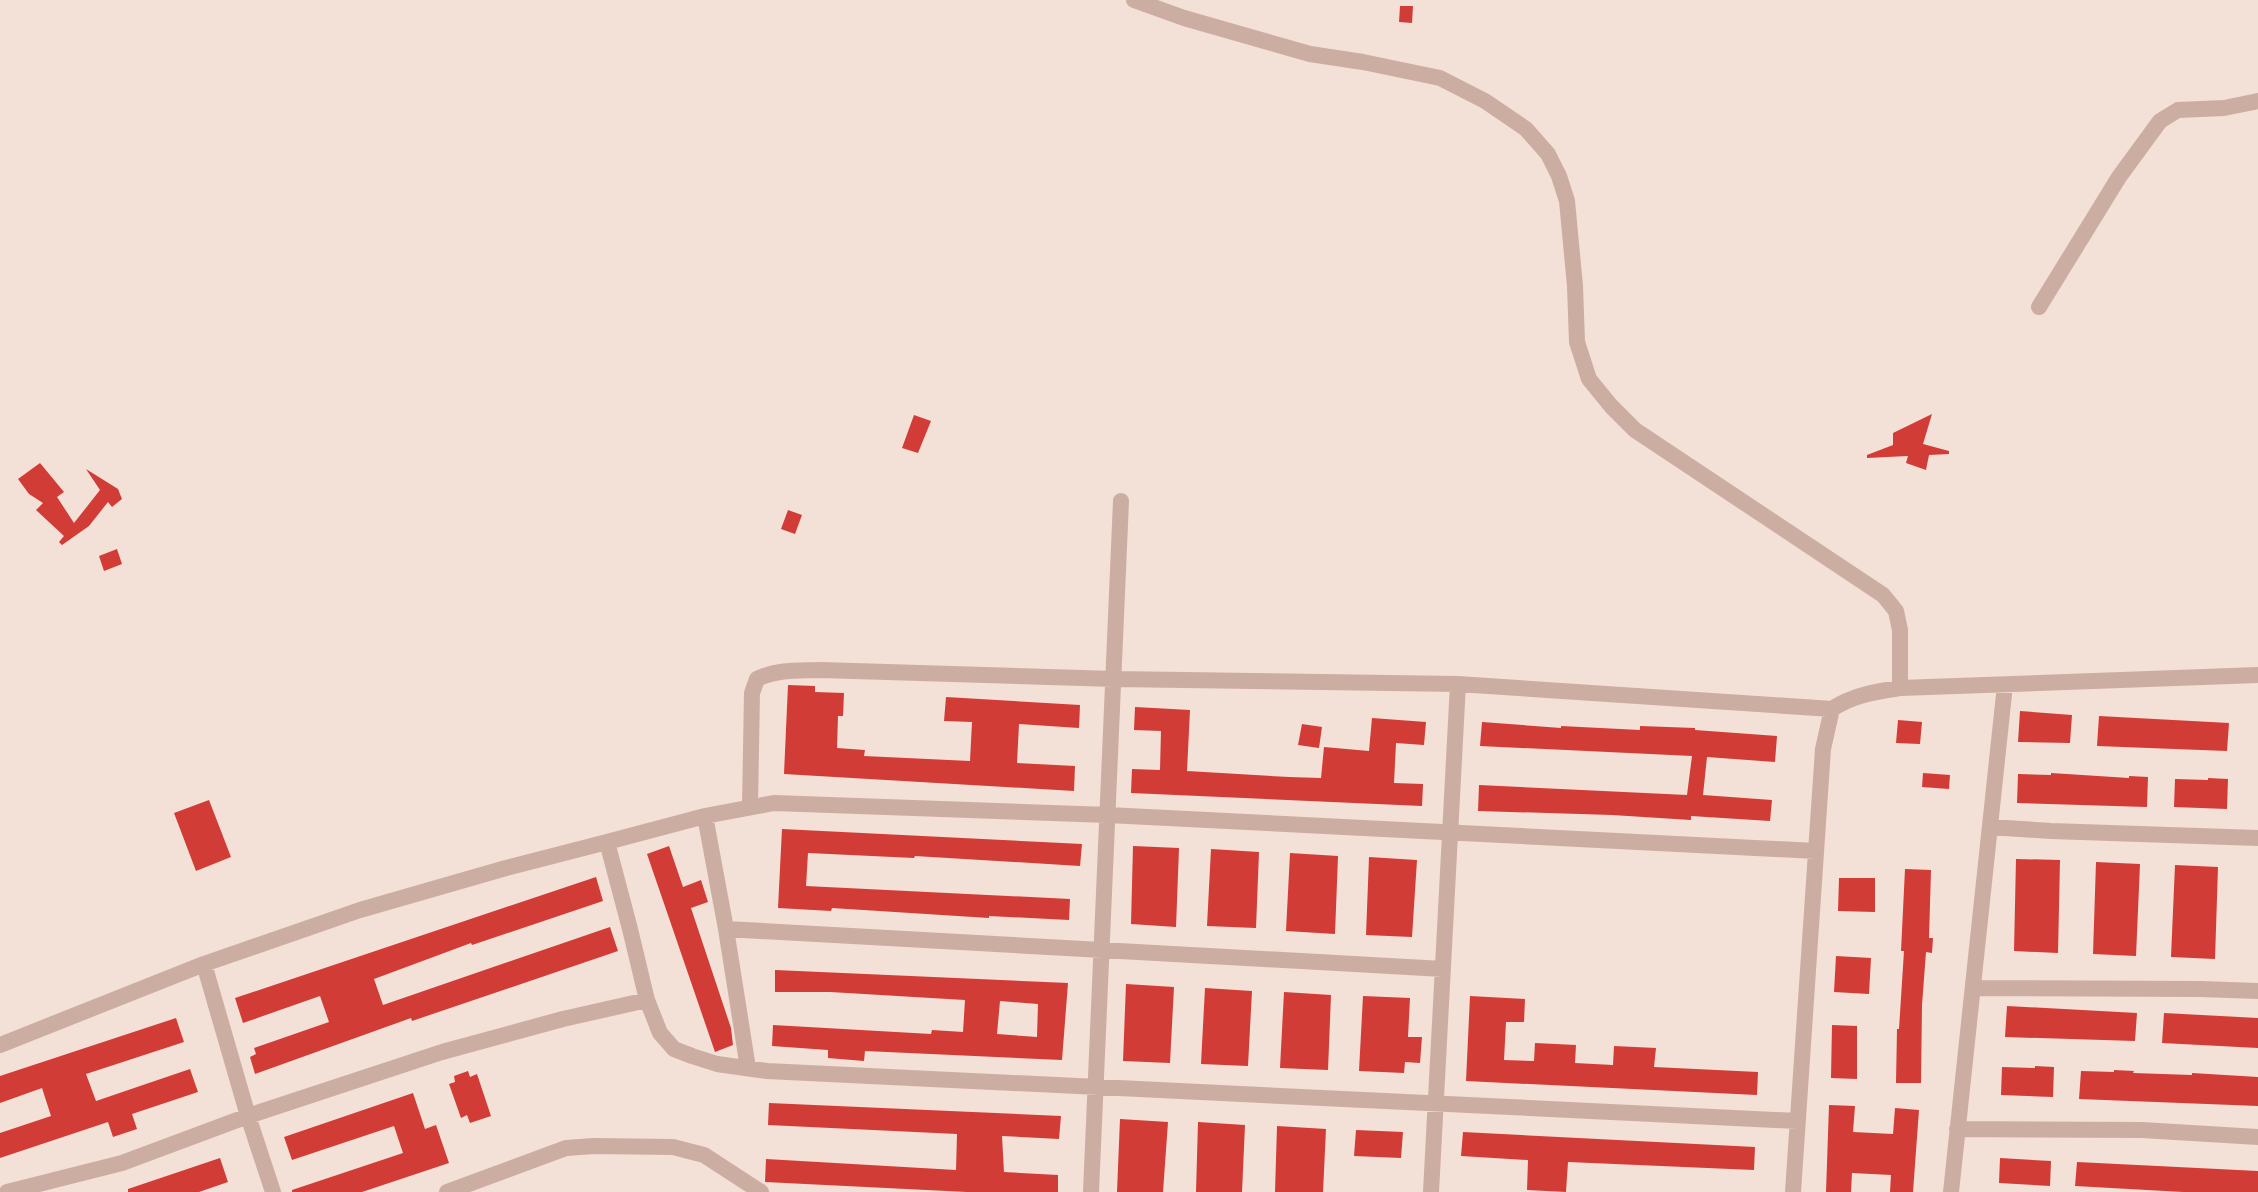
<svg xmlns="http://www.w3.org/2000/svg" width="2258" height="1192" font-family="'Fira Sans Condensed',sans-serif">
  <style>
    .building { fill: #d23c36; fill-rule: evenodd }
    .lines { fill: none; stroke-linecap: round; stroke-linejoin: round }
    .street { stroke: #ccada2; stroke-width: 16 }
  </style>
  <rect width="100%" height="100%" fill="#f3e0d7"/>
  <path class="building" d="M1400,6H1413L1412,23L1399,22Z
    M1932,414L1923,444L1949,451V454L1929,455L1926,470L1906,463L1908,456L1867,458V455L1893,445V433Z
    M914,415L931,421L918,453L902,448Z
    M40,463L64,492L57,497L74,523L100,490L86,469L118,489L122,499L112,507L108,502L89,526L62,545L59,542L64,536L36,510L43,503L29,494L18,479Z
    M788,510L802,515L795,534L781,529Z
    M117,549L122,564L104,571L99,556Z
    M788,685L815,686V692L844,693L843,716H838L837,748L865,750L864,756L970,761L972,722L944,721L946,697L1080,705L1079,728L1019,724L1017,763L1075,766L1074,791L784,774Z
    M1135,707L1190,710L1187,771L1289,777L1321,778L1324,747L1369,751L1372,718L1426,722L1424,745L1396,743L1394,783L1423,784L1422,806L1131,793L1132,769L1160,770L1161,731L1134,730Z
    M2020,711L2072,715L2070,743L2018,742Z
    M2099,716L2229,723L2227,751L2097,746Z
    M1898,720L1922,722L1920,744L1896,743Z
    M1482,722L1561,728V726L1640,730V726L1695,728V730L1777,736L1775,762L1707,757L1703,795L1772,800L1770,821L1691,816V820L1612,815L1478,811L1479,785L1687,795L1692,756L1480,746Z
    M1302,724L1322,727L1319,748L1298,745Z
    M1923,773L1950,775L1949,789L1922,787Z
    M2051,773L2129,778V776L2148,777L2147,807L2017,803L2018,774L2051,775Z
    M2208,778L2228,779L2227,809L2174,807L2175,779L2208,780Z
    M209,800L231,857L196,871L174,813Z
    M782,829L1082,844L1080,866L915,856L914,858L808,853L806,886L1070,899L1069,920L989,916V918L832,908L831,911L778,908Z
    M669,846L683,887L701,880L708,902L691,908L731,1028L733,1045L715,1052L647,854Z
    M1133,846L1179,848L1176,927L1131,924Z
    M1211,849L1259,852L1256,928L1207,926Z
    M1290,853L1338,856L1335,934L1286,931Z
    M1369,857L1417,860L1412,937L1366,935Z
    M2016,859L2060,860L2058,953L2014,951Z
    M2096,862L2140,864L2136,956L2093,954Z
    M2175,865L2218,867L2215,959L2171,957Z
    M1905,869L1931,870L1929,938H1933L1932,953L1926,952L1922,1005L1921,1083H1896L1897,1029H1899L1904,951H1901Z
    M596,877L603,901L472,945L471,943L374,979L383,1005L610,927L618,951L412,1021L411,1018L255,1074L250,1057L256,1054L254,1048L329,1022L320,996L243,1023L235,998Z
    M1839,878H1875V912L1838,911Z
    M1836,956L1871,958L1869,994L1834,992Z
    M775,970L1068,983L1062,1060L865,1051L864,1061L828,1058V1050L772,1046L773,1025L931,1034L932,1030L963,1032L965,1000L830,992H775ZM1000,1001L1038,1004L1037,1037L997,1034Z
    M1126,984L1174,987L1170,1063L1123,1061Z
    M1205,988L1252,991L1248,1066L1201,1064Z
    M1284,992L1331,995L1328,1070L1280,1068Z
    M1363,996L1410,998L1408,1037H1422L1420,1063L1405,1062L1404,1073L1359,1071Z
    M1470,996L1525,999L1524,1022H1506L1504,1060L1534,1061L1535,1043L1576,1045L1575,1063L1613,1065L1614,1046L1656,1048L1654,1067L1758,1072L1757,1095L1466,1081Z
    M2007,1006L2137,1013L2135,1041L2005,1037Z
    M2164,1013L2258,1018V1048L2162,1043Z
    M176,1018L184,1042L86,1074L96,1101L190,1069L198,1092L132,1114L137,1129L113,1137L108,1122L0,1158V1133L51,1116L42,1088L0,1103V1076Z
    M1832,1025L1857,1026V1079L1831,1078Z
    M2035,1066L2054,1067L2053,1097L2001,1095L2002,1067L2035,1068Z
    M2114,1070L2134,1071L2133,1073L2192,1075V1073L2258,1077V1106L2079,1099L2081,1071L2114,1072Z
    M468,1071L470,1077L477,1074L491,1116L470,1123L467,1115L461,1118L449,1084L455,1082L454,1076Z
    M413,1093L425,1129L436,1125L449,1163L362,1192H292V1190L403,1153L394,1126L292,1160L284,1137Z
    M769,1103L1061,1116L1059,1139L1002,1136L1004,1172L1058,1175V1192H967L765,1182L766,1159L956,1170L957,1134L768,1125Z
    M1829,1105L1855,1106L1853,1132L1893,1134L1895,1108L1919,1110L1913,1192H1890L1891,1175L1852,1173L1851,1192H1826Z
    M1120,1119L1168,1122L1163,1192H1117Z
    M1198,1122L1245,1125L1242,1192H1196Z
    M1277,1126L1326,1129L1323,1192H1275Z
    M1356,1130L1403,1132L1401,1158L1354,1156Z
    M1463,1132L1755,1147L1754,1170L1568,1162L1566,1192L1527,1190L1528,1160L1461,1156Z
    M220,1158L228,1182L199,1192H128V1189Z
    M2000,1158L2051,1161L2050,1186L1999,1183Z
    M2077,1162L2258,1171V1192H2183L2075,1186Z"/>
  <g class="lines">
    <path class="street" d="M1134,0L1184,18L1310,54L1363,62L1440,78L1485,101L1526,129L1548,154L1559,176L1567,201L1575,286L1577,342L1589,379L1611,406L1635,430L1883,595L1896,611L1900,630V688
      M2039,307L2119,177L2160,121L2178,110L2224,108L2258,101
      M750,806L752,693L757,679C777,669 799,671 821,670L1114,679L1458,684L1832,709C1853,695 1874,692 1900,688L2258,675
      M705,816L726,929L748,1068
      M1990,827L2051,831L2258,838
      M607,842L630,929L647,1000L660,1033L674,1049L692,1056L717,1064L767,1071L1797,1121
      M726,929L1443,969
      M204,964L248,1116L273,1192
      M1973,988L2200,989L2258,991
      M0,1045L204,964L360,910L506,868L607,842L705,816L774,803L1108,815L1816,851
      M1957,1129L2142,1130L2258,1137
      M7,1192L122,1163L248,1116L442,1052L563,1019L647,1000
      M447,1192L566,1148L594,1146L673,1147L704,1155L761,1192
      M1091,1192L1121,501
      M1431,1192L1458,684
      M1793,1192L1823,749L1832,709
      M1951,1192L2005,685"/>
  </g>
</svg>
